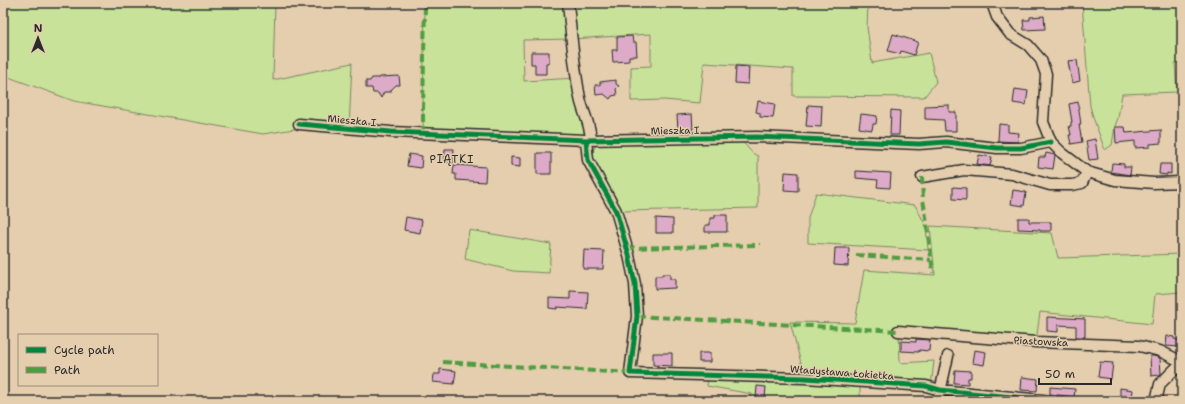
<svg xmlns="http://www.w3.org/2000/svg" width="1185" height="404" font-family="'Shantell Sans',sans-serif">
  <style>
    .green { fill: #c8e299; stroke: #7a8662 }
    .building { fill: #ddabc8; stroke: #2b2b2b }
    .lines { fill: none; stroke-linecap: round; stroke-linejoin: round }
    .minor-casing { stroke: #2b2b2b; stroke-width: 13 }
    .minor { stroke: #e5ceae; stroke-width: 10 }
    .quiet { stroke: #4f9d41; stroke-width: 4; stroke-dasharray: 8 4; stroke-linecap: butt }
    .cycleway-casing { stroke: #e5ceae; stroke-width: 8 }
    .cycleway { stroke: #00873e; stroke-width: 5 }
    .labels { text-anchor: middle; stroke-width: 3; stroke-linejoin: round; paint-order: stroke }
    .street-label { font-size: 10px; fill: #2b2b2b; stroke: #e5ceae }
    .neighbourhood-label { font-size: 11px; letter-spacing: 1px; fill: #2b2b2b; stroke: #e5ceae }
  </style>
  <rect width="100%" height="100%" fill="#e5ceae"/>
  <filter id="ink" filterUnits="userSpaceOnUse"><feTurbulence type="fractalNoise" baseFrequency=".025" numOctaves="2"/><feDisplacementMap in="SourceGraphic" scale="8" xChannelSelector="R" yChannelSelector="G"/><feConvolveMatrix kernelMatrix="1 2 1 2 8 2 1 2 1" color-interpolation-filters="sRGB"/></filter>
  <g filter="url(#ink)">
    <path class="green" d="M3,3H275L273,80L352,63L349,129H294L263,134L74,101L3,75Z
      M425,3H868L867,27L872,63L929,53L936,82L924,97L793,96V69L704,63L700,103L664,100L631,101V67L651,66V34L571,39L523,40L524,81L577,78L591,132L586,140L423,134V109Z
      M1082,3H1182V63H1175L1177,92L1122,94L1118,118L1115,126L1112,145L1105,150L1094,120L1090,106Z
      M741,142C748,145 749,153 758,156V208L620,211L593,158C593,151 593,146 600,143Z
      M816,193L915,205L926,226L928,250L808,243V218Z
      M930,226L1052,233L1058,258L1182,254V292L1155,294L1152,324L1040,312L1036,342L899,331L900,363L934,361L931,387L860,382V401H751L752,394L707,386L708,375L805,378L790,322L855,323L864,270L935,275Z
      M469,230L551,244L549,273L513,271L465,259Z"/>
    <path class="building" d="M1044,16L1045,29L1024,30L1023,20H1030V17Z
      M893,34L918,42L914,55L901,51L900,54L888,51Z
      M632,36L633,42H636L637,56H629V61L613,62L612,50H617V37Z
      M531,52H549V63H546V74H535V64H531Z
      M1077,60L1080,81L1072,83L1068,61Z
      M736,66L749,67L748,84L735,83Z
      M399,76L400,85H396L391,90V92H384L381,98L378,93H373L372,88H366V81H370L372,78H380V77Z
      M616,80V84L619,86L616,89L617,95L612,96L610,99L604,94L596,95L595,85H600V82Z
      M1015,89L1028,91L1026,105L1013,103Z
      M758,101L775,104L773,118L760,117V113L756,112Z
      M1078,102L1081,125H1079L1082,142L1071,144L1069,135H1071L1069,126H1071V122H1072L1069,104Z
      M808,105L822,106L821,127L806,126Z
      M949,105V112H956V131H945L944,120L925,119V106Z
      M891,110L900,111L899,135H890Z
      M692,114L693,129L678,130L677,115Z
      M861,114L877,116L876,124H873L872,130L859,128Z
      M999,124L1008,125V132L1019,133L1018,142L998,141Z
      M1115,127H1125L1126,133L1161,130V143L1150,144V147L1135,148V141L1116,143Z
      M1095,139L1098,159L1089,160L1086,141Z
      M445,149H454L453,163L444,162Z
      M537,153H551V174H537Z
      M1046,153L1055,155L1053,169L1038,167L1039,157H1045Z
      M409,154L422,156L421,168L407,166Z
      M979,155L992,157L990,166L977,164Z
      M511,157L520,158V167L511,166Z
      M1112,163L1124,164V167H1131L1130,175L1111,172Z
      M1160,164H1171V174L1167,173V175L1159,174Z
      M454,165L486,167L485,182L456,180V174H453Z
      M856,171L891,173L890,188L877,187L878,180L856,178Z
      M785,172L798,173V191L784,190Z
      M953,187L966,188V200L953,199Z
      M1013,190L1026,192L1024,206L1011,204Z
      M715,215H727V232H705V225H710V218H715Z
      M406,217L422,220L420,233L404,230Z
      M656,218L673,219V233H656Z
      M1018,218H1029V222H1051V231H1040V230L1018,229Z
      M835,248H849L848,266L834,265Z
      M584,250L604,251L603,269H583Z
      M662,274H670V279H675V288L655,289V276H662Z
      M570,291L588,292L587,309L557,307V309L549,308V298L570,299Z
      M1047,317L1085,319V337H1076V326L1058,325V332L1047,331Z
      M1167,336L1174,337V339L1179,340V347L1166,346Z
      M916,339L930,340L929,351L919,350V352L901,351V341L916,342Z
      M974,350L986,352L984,365L972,363Z
      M653,353H672V366L653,365Z
      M699,353H710V362H699Z
      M1150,356H1154L1160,358L1161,374L1159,375L1151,376Z
      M1100,362L1113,363L1111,379L1098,377Z
      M440,369L456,371L454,384L433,382L434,374H440Z
      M955,370L971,371V378H968V384L954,383Z
      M1022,377L1038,379L1037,391L1021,390Z
      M757,386L766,387L765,398H756Z
      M1050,387L1075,389L1074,397L1050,394Z
      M1120,388L1133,390L1132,397L1120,396Z"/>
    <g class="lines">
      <g class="minor-casing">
        <path id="minor" d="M568,3C571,35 574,67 580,98C583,113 591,125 591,140
          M992,3L997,17L1010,34L1028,45L1041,60L1046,74L1043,122L1051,142L1062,153L1087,172L1115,180L1154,183L1182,182
          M299,124L391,132L586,140L757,137L919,144L946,142L997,148H1021L1051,142
          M586,140L588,160L616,211L629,255L635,284L637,316L630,373L805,378L926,386L940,390L1053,401
          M922,177L964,170L1012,174L1050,185H1072L1082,183L1087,172
          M898,331L1036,342L1139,346L1160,351L1178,360L1182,359
          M938,401L948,356
          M1156,401L1160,384L1176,368L1182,370"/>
      </g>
      <use href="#minor" class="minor"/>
      <path class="quiet" d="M423,134V109L425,3
        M922,177L923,200L926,217L933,273
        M627,248L760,245
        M856,255L931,260
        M637,316L898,331
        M443,362L630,373"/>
      <g class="cycleway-casing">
        <path id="cycleway" d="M299,124L391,132L586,140L757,137L919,144L946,142L997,148H1021L1051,142
          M586,140L588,160L616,211L629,255L635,284L637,316L630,373L805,378L926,386L940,390L1053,401"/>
      </g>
      <use href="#cycleway" class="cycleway"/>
    </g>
  </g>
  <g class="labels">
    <g class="street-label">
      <text transform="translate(352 120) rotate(5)" y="4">Mieszka I</text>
      <text transform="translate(675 130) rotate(-1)" y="4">Mieszka I</text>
      <text transform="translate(1041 341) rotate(3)" y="4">Piastowska</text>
      <text transform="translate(842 372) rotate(4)" y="4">Władysława Łokietka</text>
    </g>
    <g class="neighbourhood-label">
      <text x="452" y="163">PIĄTKI</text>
    </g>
  </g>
  <rect width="1185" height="404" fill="none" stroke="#e5ceae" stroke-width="16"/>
  <rect x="8" y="8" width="1169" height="388" fill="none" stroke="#2b2b2b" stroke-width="1.5" filter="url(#ink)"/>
  <rect x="18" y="334" width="140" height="52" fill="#e5ceae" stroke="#9b8d7a"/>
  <rect x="26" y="347" width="20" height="6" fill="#00873e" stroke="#9b8d7a"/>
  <text x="54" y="354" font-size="12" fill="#2b2b2b">Cycle path</text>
  <rect x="26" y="367" width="20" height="6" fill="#4f9d41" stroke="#9b8d7a"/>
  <text x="54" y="374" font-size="12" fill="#2b2b2b">Path</text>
  <g transform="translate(38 38)" stroke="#e5ceae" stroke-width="3" paint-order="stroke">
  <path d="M0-3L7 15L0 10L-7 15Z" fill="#2b2b2b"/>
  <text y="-6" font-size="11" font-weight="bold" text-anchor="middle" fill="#2b2b2b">N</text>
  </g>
  <path d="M1039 378v6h72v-6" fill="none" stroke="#2b2b2b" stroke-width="2"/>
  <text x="1045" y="378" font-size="12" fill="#2b2b2b" stroke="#e5ceae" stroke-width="3" paint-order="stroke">50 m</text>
</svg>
